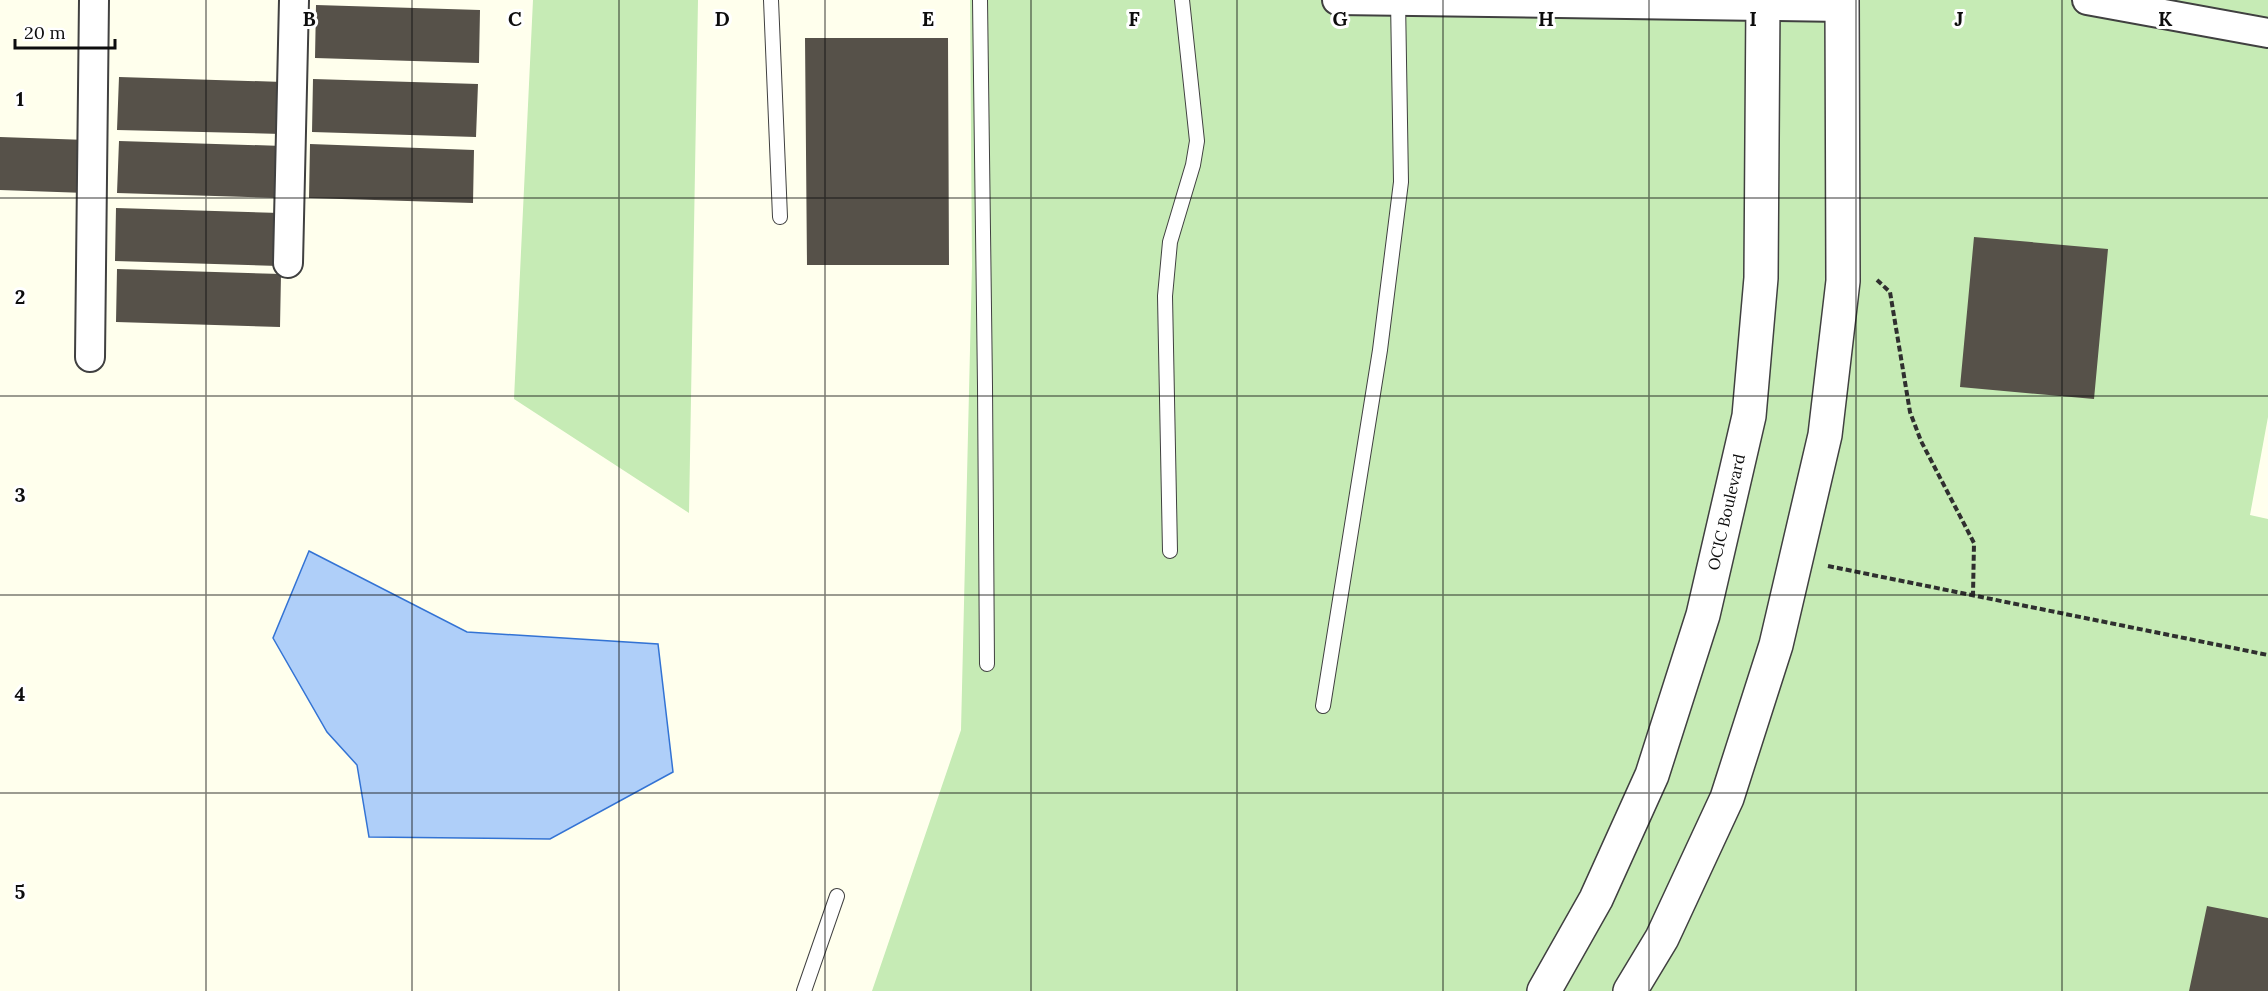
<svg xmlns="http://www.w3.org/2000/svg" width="2268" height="991" font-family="Lora,serif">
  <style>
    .green { fill: #c6ebb5 }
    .water { fill: #afcff9; stroke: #3373d4; stroke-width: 1.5 }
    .building { fill: #565149 }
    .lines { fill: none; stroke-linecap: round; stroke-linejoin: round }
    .service-casing { stroke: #404040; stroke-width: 16 }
    .minor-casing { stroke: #404040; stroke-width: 32 }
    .tertiary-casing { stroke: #404040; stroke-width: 36 }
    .path { stroke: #2f2f2f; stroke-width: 4; stroke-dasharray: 6 3; stroke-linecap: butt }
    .service { stroke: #fff; stroke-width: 14 }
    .minor { stroke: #fff; stroke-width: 28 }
    .tertiary { stroke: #fff; stroke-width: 33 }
    .grid { fill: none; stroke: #0d0d0d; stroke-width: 1.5; stroke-opacity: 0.55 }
    .labels { text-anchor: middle; stroke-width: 6; stroke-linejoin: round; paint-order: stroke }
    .street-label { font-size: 16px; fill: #0d0d0d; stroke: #fff }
    .grid-label { font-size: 20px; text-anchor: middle; font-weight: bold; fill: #0d0d0d; stroke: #fff; stroke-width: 6; stroke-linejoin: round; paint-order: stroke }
  </style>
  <rect width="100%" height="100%" fill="#ffffed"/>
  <path class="green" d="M533,0H698L689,513L514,399Z
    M970,0H2268V417L2250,515L2268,519V991H872L961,730L972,265Z"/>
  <path class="water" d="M309,551L467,632L658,644L673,772L550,839L369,837L357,765L327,732L273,638Z"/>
  <path class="building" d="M316,5L480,10L479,63L315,58Z
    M805,38H948L949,265H807Z
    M119,77L283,82L282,134L117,130Z
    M313,79L478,84L476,137L312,132Z
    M0,137L87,140L86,193L0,190Z
    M119,141L283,146L282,198L117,193Z
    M310,144L474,150L473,203L309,198Z
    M116,208L280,213L279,266L115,261Z
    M1974,237L2108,249L2094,399L1960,387Z
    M117,269L281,274L280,327L116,322Z
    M2207,906L2268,918V991H2189Z"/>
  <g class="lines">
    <g class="service-casing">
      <path id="service" d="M771,0L780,217
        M980,0L985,386L987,664
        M1170,551L1165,296L1170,242L1193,165L1197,141L1182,0
        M1323,706L1380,350L1401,182L1398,0
        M804,991L837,896"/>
    </g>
    <g class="minor-casing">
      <path id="minor" d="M1337,0L1842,7
        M2087,0L2268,33
        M288,263L294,0
        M90,357L94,0"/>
    </g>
    <g class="tertiary-casing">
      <path id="tertiary" d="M1544,991L1596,899L1652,775L1703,615L1749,416L1761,278L1763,0
        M1630,991L1662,938L1727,798L1776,645L1825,435L1843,281L1842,0"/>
    </g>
    <path class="path" d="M1877,280L1890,292L1910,412L1921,441L1974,543L1973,595
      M1828,566L2268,655"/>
    <use href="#service" class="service"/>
    <use href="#minor" class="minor"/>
    <use href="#tertiary" class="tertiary"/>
  </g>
  <path class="grid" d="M206,0V991M412,0V991M619,0V991M825,0V991M1031,0V991M1237,0V991M1443,0V991M1649,0V991M1856,0V991M2062,0V991M0,198H2268M0,396H2268M0,595H2268M0,793H2268"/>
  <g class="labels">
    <g class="street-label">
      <text transform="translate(1726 512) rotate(-77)" y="6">OCIC Boulevard</text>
    </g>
  </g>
  <g class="grid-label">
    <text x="309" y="26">B</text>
    <text x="515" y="26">C</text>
    <text x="722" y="26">D</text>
    <text x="928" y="26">E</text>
    <text x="1134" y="26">F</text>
    <text x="1340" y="26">G</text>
    <text x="1546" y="26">H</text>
    <text x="1753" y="26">I</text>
    <text x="1959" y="26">J</text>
    <text x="2165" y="26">K</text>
    <text x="20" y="106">1</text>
    <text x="20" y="304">2</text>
    <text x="20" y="502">3</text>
    <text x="20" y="701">4</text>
    <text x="20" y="899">5</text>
  </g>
  <path d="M15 39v9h100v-9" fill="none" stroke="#0d0d0d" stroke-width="3"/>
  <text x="24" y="39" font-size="18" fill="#0d0d0d" stroke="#ffffff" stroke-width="4.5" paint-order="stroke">20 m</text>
</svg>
